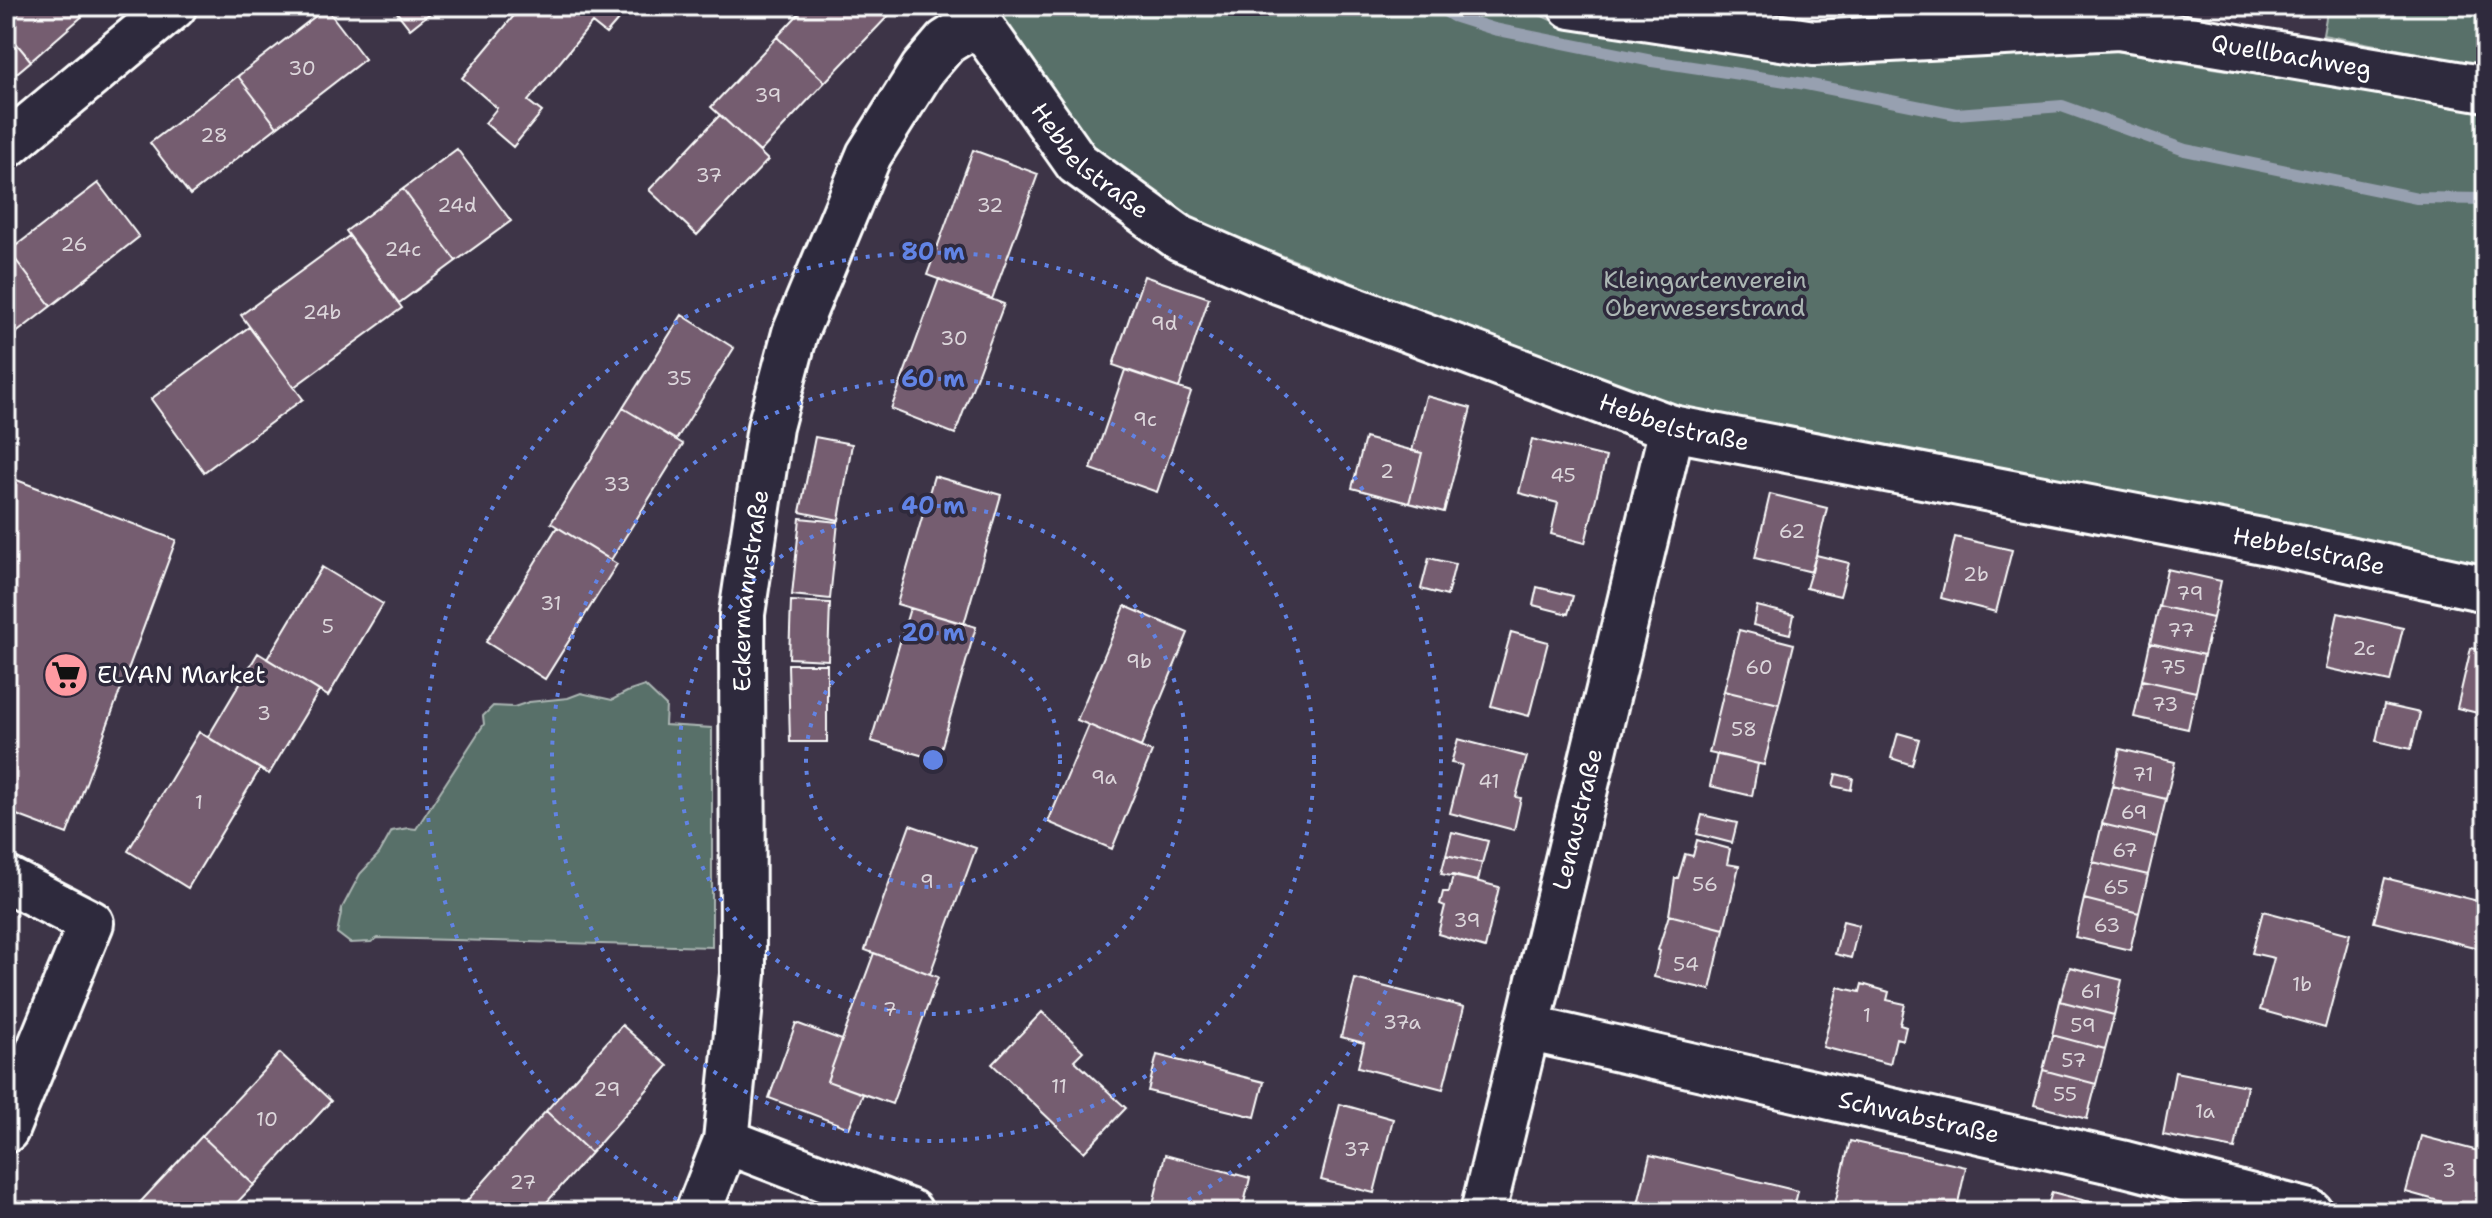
<svg xmlns="http://www.w3.org/2000/svg" width="2492" height="1218" font-family="'Shantell Sans',sans-serif">
  <style>
    .green { fill: #596f69; stroke: #acb7b4; stroke-width: 2 }
    .lines { fill: none; stroke-linecap: round; stroke-linejoin: round }
    .stream { stroke: #97a0b0; stroke-width: 12 }
    .building { fill: #755d6f; stroke: #fff; stroke-width: 2 }
    .minor-casing { stroke: #fff; stroke-width: 50 }
    .minor { stroke: #2f2a3d; stroke-width: 44 }
    .ring { fill: none; stroke: #6183e4; stroke-width: 4; stroke-dasharray: 4 8 }
    .labels { text-anchor: middle; stroke-width: 7; stroke-linejoin: round; paint-order: stroke }
    .number-label { font-size: 20px; fill: #dcd6db }
    .street-label { font-size: 24px; fill: #fff; stroke: #2f2a3d }
    .park-label { font-size: 24px; fill: #acb7b4; stroke: #2f2a3d }
    .poi-label { font-size: 24px; fill: #fff; stroke: #2f2a3d; text-anchor: start }
    .centre { fill: #6183e4; stroke: #2f2a3d; stroke-width: 4 }
    .ring-label { font-size: 24px; text-anchor: middle; font-weight: bold; fill: #6183e4; stroke: #2f2a3d; stroke-width: 7; stroke-linejoin: round; paint-order: stroke }
  </style>
  <rect width="100%" height="100%" fill="#3d3447"/>
  <filter id="ink" filterUnits="userSpaceOnUse"><feTurbulence type="fractalNoise" baseFrequency=".0125" numOctaves="2"/><feDisplacementMap in="SourceGraphic" scale="16" xChannelSelector="R" yChannelSelector="G"/><feConvolveMatrix kernelMatrix="1 2 1 2 8 2 1 2 1" color-interpolation-filters="sRGB"/></filter>
  <g filter="url(#ink)">
    <path class="green" d="M986,6H1521L1553,21L1841,58L2105,49L2213,68L2486,108V569L1675,408L1188,219L1100,156Z
      M2328,6H2486V66L2323,35Z
      M645,686L666,706L665,725L712,728V947L378,938L371,942L350,943L337,933L342,908L360,874L379,854L392,831L408,828L416,829L484,724L483,716L493,706L514,707L529,702L568,698L581,693L612,700L627,692Z"/>
    <g class="lines">
      <path class="stream" d="M1437,6L1453,16L1494,29L1652,61L1806,84L1956,114L2062,106L2185,150L2417,198L2486,199"/>
    </g>
    <path class="building" d="M6,6H92L93,7L31,61L6,31Z
      M392,6H439L410,29Z
      M522,6H607L606,8L619,19L606,34L592,23L528,101L542,112L513,147L485,123L497,108L462,78Z
      M806,6H884L891,13L825,82L777,37Z
      M326,8L365,59L277,127L238,76Z
      M6,31L31,61L6,82Z
      M777,37L825,82L760,152L711,107Z
      M238,76L277,127L190,195L150,143Z
      M720,115L768,160L697,235L649,190Z
      M457,149L511,221L456,261L403,189Z
      M973,150L1038,174L992,299L927,275Z
      M98,183L139,237L51,306L9,251Z
      M403,189L456,261L399,303L346,231Z
      M349,236L402,308L294,387L241,315Z
      M9,251L51,306L6,341V254Z
      M1144,276L1209,298L1179,388L1113,365Z
      M939,279L1004,304L955,434L891,409Z
      M682,315L734,348L676,440L623,408Z
      M249,327L303,399L204,472L151,399Z
      M1125,370L1191,392L1157,492L1091,469Z
      M1426,396L1471,408L1444,512L1409,503L1422,453L1412,451Z
      M623,408L683,444L611,560L551,523Z
      M815,437L852,444L839,520L800,512Z
      M1365,438L1422,453L1409,503L1352,488Z
      M1532,439L1606,457L1585,543L1551,534L1558,503L1519,493Z
      M6,476L176,540L67,834L6,811Z
      M934,476L1001,495L964,624L897,604Z
      M1770,494L1827,508L1812,572L1755,558Z
      M800,518L838,522L830,599L792,595Z
      M557,527L617,564L545,679L486,642Z
      M1955,537L2012,550L1996,612L1941,598Z
      M1816,555L1849,563L1840,596L1806,588Z
      M1429,558L1455,564L1447,596L1421,589Z
      M322,567L383,604L328,696L267,659Z
      M2167,569L2221,581L2213,618L2159,606Z
      M1537,587L1573,596L1568,614L1533,605Z
      M791,601L830,603L828,660L789,658Z
      M1125,606L1188,633L1141,747L1077,720Z
      M1757,606L1794,615L1790,634L1753,625Z
      M2159,606L2213,618L2204,655L2150,643Z
      M910,608L976,627L938,760L871,741Z
      M2338,613L2403,628L2390,682L2326,668Z
      M1739,630L1794,644L1779,704L1724,691Z
      M1511,632L1548,642L1529,716L1491,706Z
      M2150,643L2204,655L2196,692L2142,680Z
      M2471,648L2486,651V715L2457,708Z
      M258,653L319,691L269,774L208,737Z
      M788,664H827V742H790Z
      M2142,680L2196,692L2188,729L2134,717Z
      M1724,691L1779,704L1764,765L1709,753Z
      M2384,705L2420,713L2411,749L2376,741Z
      M1089,725L1152,752L1112,849L1048,822Z
      M199,732L260,769L188,888L128,851Z
      M1898,733L1919,739L1912,765L1891,758Z
      M1458,739L1527,757L1516,797L1521,798L1514,830L1450,813L1462,765L1451,763Z
      M2120,749L2175,762L2166,799L2112,786Z
      M1717,754L1758,764L1752,796L1710,786Z
      M1836,774L1853,778L1851,790L1833,786Z
      M2112,786L2166,799L2157,837L2102,824Z
      M1702,815L1737,823L1732,843L1697,834Z
      M2102,824L2157,837L2148,875L2093,862Z
      M910,825L976,848L930,974L865,950Z
      M1452,832L1488,841L1482,863L1446,855Z
      M1697,840L1730,849L1727,864L1739,866L1724,929L1669,915L1675,878H1678L1685,854L1693,856Z
      M1446,855L1482,863L1478,881L1441,874Z
      M2093,862L2148,875L2139,913L2084,899Z
      M1453,875L1499,887L1485,948L1438,934L1445,906L1440,904L1443,892H1449Z
      M2385,878L2486,903V950L2374,922Z
      M2084,899L2139,913L2130,950L2075,937Z
      M2263,911L2350,934L2325,1028L2260,1010L2274,958L2252,953Z
      M1669,915L1724,929L1710,990L1654,977L1660,951L1658,950Z
      M1843,921L1859,925L1851,958L1835,954Z
      M874,953L938,977L892,1104L827,1081Z
      M2070,967L2122,980L2114,1015L2060,1001Z
      M1355,979L1464,1007L1443,1089L1358,1067L1364,1043L1341,1037Z
      M1862,984L1889,992L1887,1000L1905,1004L1900,1025L1906,1027L1903,1040L1896,1038L1890,1064L1823,1047L1838,987L1860,992Z
      M2060,1001L2114,1015L2105,1049L2052,1035Z
      M1042,1012L1083,1051L1074,1060L1126,1108L1084,1152L992,1064Z
      M796,1023L842,1040L827,1081L863,1094L849,1128L769,1098Z
      M622,1025L668,1066L591,1153L546,1111Z
      M2052,1035L2105,1049L2096,1084L2043,1070Z
      M280,1053L331,1101L254,1185L202,1136Z
      M1157,1055L1264,1082L1255,1117L1148,1091Z
      M2043,1070L2096,1084L2087,1119L2034,1105Z
      M2175,1072L2247,1086L2235,1149L2163,1135Z
      M1340,1104L1393,1119L1374,1193L1321,1180Z
      M546,1111L591,1153L538,1212H457Z
      M202,1136L254,1185L228,1212H131Z
      M2421,1136L2486,1153V1186L2479,1212L2406,1192Z
      M1850,1141L1966,1167L1956,1212H1833Z
      M1165,1155L1250,1178L1242,1212H1151Z
      M1650,1155L1798,1191L1793,1212H1636Z
      M2486,1186V1212H2479Z
      M2052,1192L2109,1207L2107,1212H2046Z"/>
    <g class="lines">
      <g class="minor-casing">
        <g id="minor">
          <path id="s1" d="M1571,6L1814,43L2119,27L2486,89"/>
          <path d="M6,146L174,6"/>
          <path d="M6,879L91,923L6,1130"/>
          <path id="s2" d="M1527,1028L2125,1164L2310,1212"/>
          <path d="M726,1141L910,1212"/>
          <path id="s3" d="M698,1212L726,1141L743,974L742,614L770,427L795,333L869,155L923,69L946,42L978,22L1077,163L1180,238L1281,282L1672,428L2283,545L2486,589"/>
          <path id="s4" d="M1483,1212L1672,428"/>
        </g>
      </g>
      <use href="#minor" class="minor"/>
    </g>
  </g>
  <g class="ring">
    <circle cx="933" cy="760" r="127"/>
    <circle cx="933" cy="760" r="254"/>
    <circle cx="933" cy="760" r="381"/>
    <path d="M698 1211A508 508 0 1 1 1168 1211"/>
  </g>
  <defs>
    <g id="supermarket-disc" transform="scale(2.3)"><circle r="9.5" fill="#ff9aa2" stroke="#2f2a3d"/><path d="M-6-5.5h2.5l.6 2H6L4.5 2H-2.5L-4.4-4H-6ZM-1.5 3.2a1.3 1.3 0 1 0 .1 0ZM3 3.2a1.3 1.3 0 1 0 .1 0Z" fill="#111"/></g>
  </defs>
  <g fill-rule="evenodd">
    <use href="#supermarket-disc" x="66" y="675"/>
  </g>
  <g class="labels">
    <g class="number-label">
      <text x="302" y="75">30</text>
      <text x="768" y="102">39</text>
      <text x="214" y="142">28</text>
      <text x="709" y="182">37</text>
      <text x="457" y="212">24d</text>
      <text x="990" y="212">32</text>
      <text x="74" y="251">26</text>
      <text x="403" y="256">24c</text>
      <text x="322" y="319">24b</text>
      <text x="1164" y="330">9d</text>
      <text x="954" y="345">30</text>
      <text x="679" y="385">35</text>
      <text x="1145" y="426">9c</text>
      <text x="1387" y="478">2</text>
      <text x="1563" y="482">45</text>
      <text x="617" y="491">33</text>
      <text x="1792" y="538">62</text>
      <text x="1976" y="581">2b</text>
      <text x="2190" y="600">79</text>
      <text x="551" y="610">31</text>
      <text x="328" y="633">5</text>
      <text x="2181" y="637">77</text>
      <text x="2364" y="655">2c</text>
      <text x="1139" y="668">9b</text>
      <text x="1759" y="674">60</text>
      <text x="2173" y="674">75</text>
      <text x="2165" y="711">73</text>
      <text x="264" y="720">3</text>
      <text x="1744" y="736">58</text>
      <text x="2143" y="781">71</text>
      <text x="1104" y="784">9a</text>
      <text x="1489" y="788">41</text>
      <text x="199" y="809">1</text>
      <text x="2134" y="819">69</text>
      <text x="2125" y="857">67</text>
      <text x="927" y="888">9</text>
      <text x="1705" y="891">56</text>
      <text x="2116" y="894">65</text>
      <text x="1467" y="927">39</text>
      <text x="2107" y="932">63</text>
      <text x="1686" y="971">54</text>
      <text x="2302" y="991">1b</text>
      <text x="2091" y="998">61</text>
      <text x="890" y="1016">7</text>
      <text x="1867" y="1022">1</text>
      <text x="1402" y="1029">37a</text>
      <text x="2083" y="1032">59</text>
      <text x="2074" y="1067">57</text>
      <text x="1059" y="1093">11</text>
      <text x="607" y="1096">29</text>
      <text x="2065" y="1101">55</text>
      <text x="2205" y="1118">1a</text>
      <text x="267" y="1126">10</text>
      <text x="1357" y="1156">37</text>
      <text x="2449" y="1177">3</text>
      <text x="523" y="1189">27</text>
    </g>
    <g class="street-label">
      <text dy="8" stroke="none"><textPath href="#s1" startOffset="726">Quellbachweg</textPath></text>
      <text dy="8" stroke="none"><textPath href="#s3" startOffset="1438">Hebbelstraße</textPath></text>
      <text dy="8" stroke="none"><textPath href="#s3" startOffset="2086">Hebbelstraße</textPath></text>
      <text dy="8" stroke="none"><textPath href="#s3" startOffset="2734">Hebbelstraße</textPath></text>
      <text dy="8" stroke="none"><textPath href="#s3" startOffset="628">Eckermannstraße</textPath></text>
      <text dy="8" stroke="none"><textPath href="#s4" startOffset="404">Lenaustraße</textPath></text>
      <text dy="8" stroke="none"><textPath href="#s2" startOffset="402">Schwabstraße</textPath></text>
    </g>
    <g class="park-label">
      <text x="1705" y="288">Kleingartenverein<tspan x="1705" dy="28">Oberweserstrand</tspan></text>
    </g>
    <g class="poi-label">
      <text x="97" y="683">ELVAN Market</text>
    </g>
  </g>
  <circle cx="933" cy="760" r="12" class="centre"/>
  <g class="ring-label">
    <text x="933" y="260">80 m</text>
    <text x="933" y="387">60 m</text>
    <text x="933" y="514">40 m</text>
    <text x="933" y="641">20 m</text>
  </g>
  <rect width="2492" height="1218" fill="none" stroke="#2f2a3d" stroke-width="32"/>
  <rect x="16" y="16" width="2460" height="1186" fill="none" stroke="#fff" stroke-width="3" filter="url(#ink)"/>
</svg>
